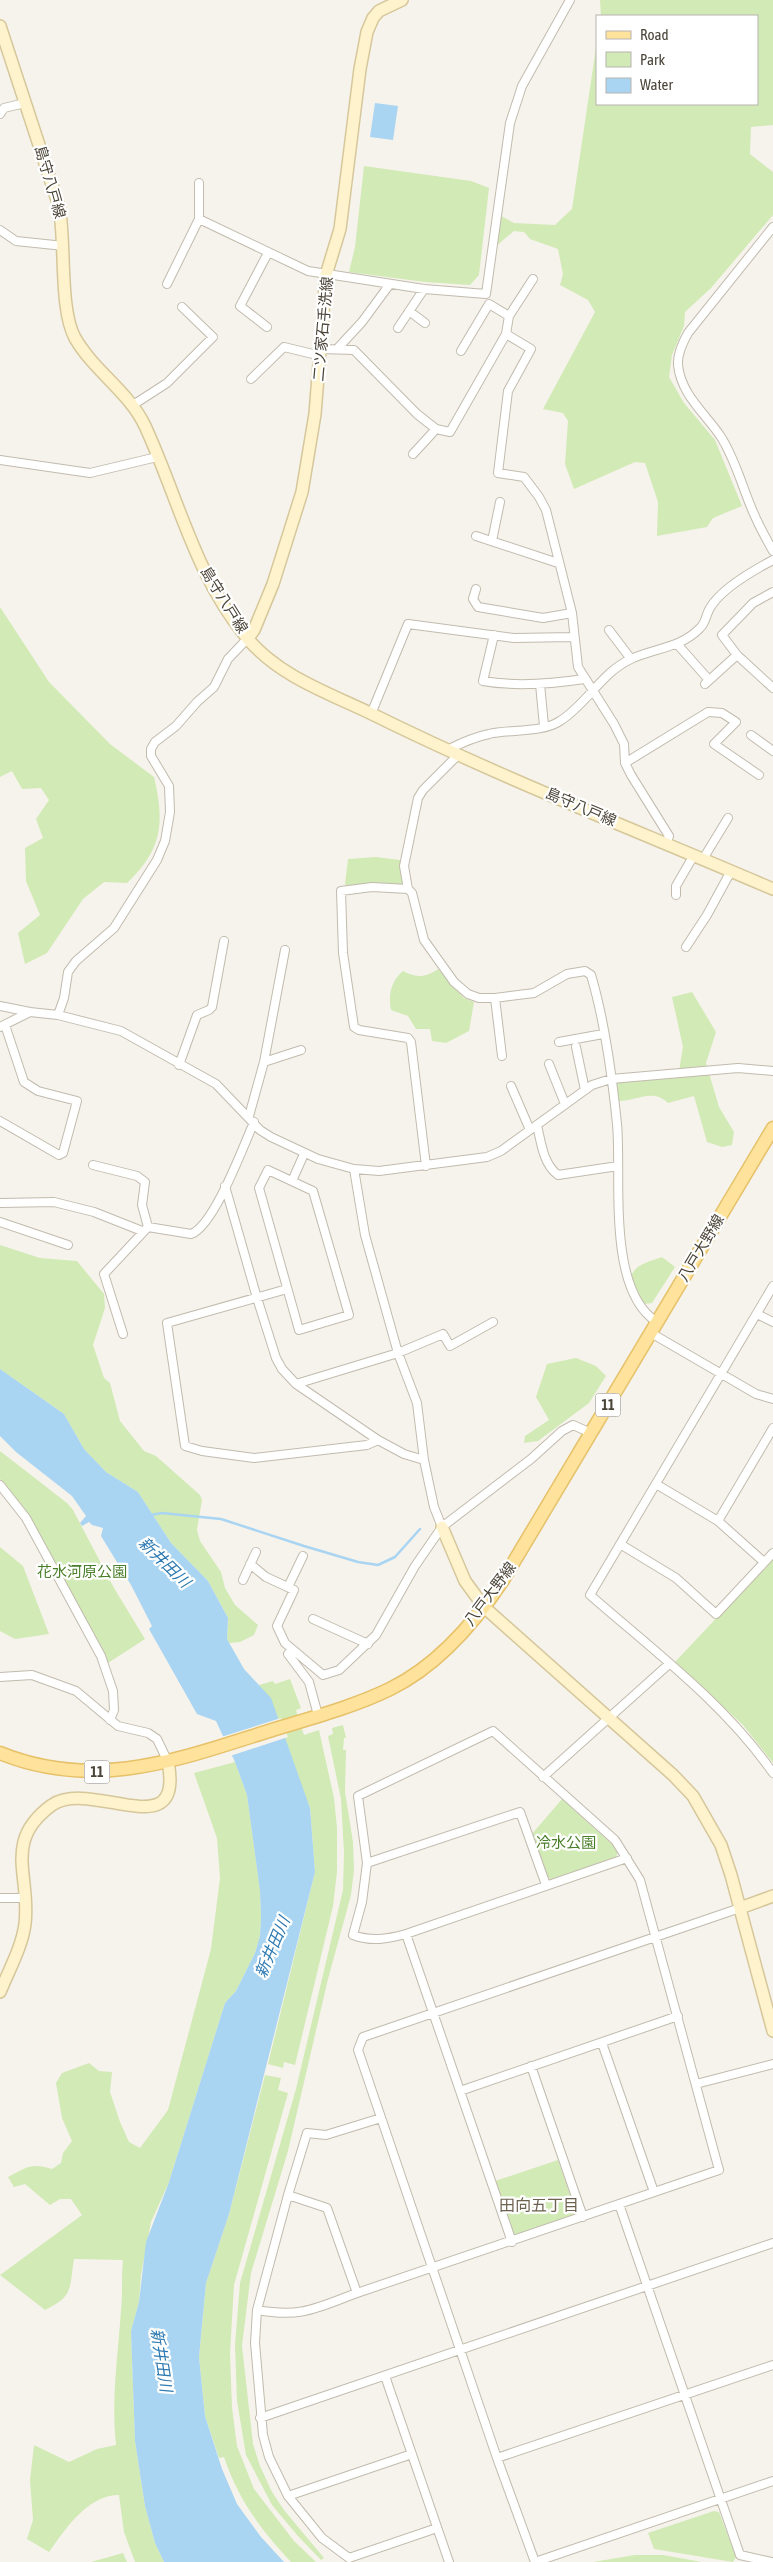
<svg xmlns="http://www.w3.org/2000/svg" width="773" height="2562" font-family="'Asap Condensed','Noto Sans JP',sans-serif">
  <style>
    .green { fill: #d2eab5 }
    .water { fill: #a9d4f2 }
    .pier { fill: #f6f3ec }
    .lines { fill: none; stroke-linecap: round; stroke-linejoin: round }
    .stream { stroke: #a9d4f2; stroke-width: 2.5 }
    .street-casing { stroke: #c2bbae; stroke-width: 10 }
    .secondary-casing { stroke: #d6c79b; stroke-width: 14 }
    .primary-casing { stroke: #e6c16a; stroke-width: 15 }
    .street { stroke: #fff; stroke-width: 8 }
    .secondary { stroke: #fff3cd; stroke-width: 11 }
    .primary { stroke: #ffe39c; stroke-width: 12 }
    .labels { text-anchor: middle; stroke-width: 4.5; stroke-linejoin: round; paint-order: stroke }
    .shield { fill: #fff; stroke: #817c74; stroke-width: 1 }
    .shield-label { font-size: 14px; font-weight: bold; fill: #4b4439 }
    .street-label { font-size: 15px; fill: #4b4439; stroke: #fff }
    .park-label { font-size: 15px; fill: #4a7f2a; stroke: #fff }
    .water-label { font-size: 16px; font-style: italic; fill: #2e7ab2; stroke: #fff }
    .neighbourhood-label { font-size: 16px; fill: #6e6250; stroke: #fff }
  </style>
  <rect width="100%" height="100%" fill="#f6f3ec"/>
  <path class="green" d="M600,0H773V125L751,127L750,154L773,172V215L711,288L685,312L684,326L672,355L669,377L684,403L715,440L742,506L713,518L707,527L657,536L658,502L645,463L635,462L574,489L565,464L568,421L563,413L543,409L595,312L588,300L560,285L563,274L558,249L530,239L524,232L514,231L495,247L499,215L514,223L555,225L572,209L597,41V104H757V16H601Z
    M364,166L471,181L489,188L479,275L470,285L425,282L349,272L355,247Z
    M0,607L49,682L110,744L154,777C165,823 162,850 127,883L104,882L83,899L47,953L25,964L18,933L40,915L26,881L25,848L43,838L36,819L49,800L41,788L22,789L12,771L0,777Z
    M376,857L400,860L403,886L347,887L345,884L348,859Z
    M438,969L464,998L474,1002L469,1031L446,1043L432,1041L430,1029H416L408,1016L391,1010C388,995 391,981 403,971C417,978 425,978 438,969Z
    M692,992L716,1032L706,1063L719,1107L734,1132L732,1145L722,1147L707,1142L694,1096L668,1103C652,1088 638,1101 618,1101L616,1083L678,1077L683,1047L672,997Z
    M0,1245L40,1258L77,1261L104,1294L105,1308L93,1345L104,1378L110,1383L120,1421L144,1451L156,1456L200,1495L202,1500L197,1530L200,1541L221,1572L225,1588L235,1605L258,1625L254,1635L240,1642L229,1643L227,1638L228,1618L208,1581L171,1543L138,1492L106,1472L84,1449L64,1414L0,1369Z
    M662,1257L675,1267L652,1303L644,1304L631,1278C633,1264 652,1261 662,1257Z
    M576,1358L596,1366L606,1376L589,1403L538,1441L524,1443L525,1436L549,1420L536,1397L547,1364Z
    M0,1451L67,1503L73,1510L114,1588L145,1639L108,1663C94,1635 78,1610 63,1583C43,1545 29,1511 0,1479Z
    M0,1547L23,1566L49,1634L15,1639L0,1631Z
    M773,1558V1763L743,1725L675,1662Z
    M290,1679L301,1708L296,1710L304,1735L319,1730L334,1798L337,1828V1872L333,1906L295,2065L284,2062L283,2068L268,2064L315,1872L310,1808L259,1685L273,1681L275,1684Z
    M343,1725L346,1738H344L343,1750H346L345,1792L353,1842L354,1870L351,1895L328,1979L288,2151L251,2273L242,2346L253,2444L260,2466L272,2492L284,2510L324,2558L321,2560L297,2535L272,2505L246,2455L237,2401L235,2345L240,2283L296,2089L343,1890L344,1853L341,1799L328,1736L333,1734L332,1728Z
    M235,1762L247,1795L260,1890L261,1917L260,1936L255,1953L236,1991L225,2003L169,2182L151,2222L141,2275L139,2302L131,2331L135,2441L145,2506L155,2543L164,2562H135L124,2532L119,2495C88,2495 66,2528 49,2552L27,2539L33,2520L30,2480L34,2445L69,2462L97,2449L116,2445C111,2399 118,2356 121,2310C123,2293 121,2277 123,2260L74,2259C69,2289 74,2296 45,2310L0,2275L82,2215L71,2199H60L50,2205L25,2184L14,2187L8,2177C25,2168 32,2162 52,2169L61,2163L63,2153L72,2141L62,2118L56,2083L62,2073L89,2063L99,2071L112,2072L110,2092L120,2122L129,2142L140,2148L168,2110L211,1949L220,1878L217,1838L194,1773Z
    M562,1799L614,1846L618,1852L616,1857L552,1880L548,1877L532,1834Z
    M265,2075L281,2078L278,2090L288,2093L234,2285L230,2353L232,2408L237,2446L254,2489L294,2541L316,2562H291C261,2530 238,2499 224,2457L219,2458L205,2416L199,2357L206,2283L229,2214Z
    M558,2160L576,2212L574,2215L517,2235L513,2233L495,2181Z
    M714,2511L719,2512L736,2557L733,2562L654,2549L648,2533Z
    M123,2553L127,2562H91Z
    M635,2555H663L702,2562H593Z"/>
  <path class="water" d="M375,103L398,106L393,140L370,137Z
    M0,1369L64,1414L84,1449L106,1472L138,1492L171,1543L208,1581L228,1618L227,1639L244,1669L271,1698L310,1808L315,1872L229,2214L206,2283L199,2357L205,2416L222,2469L237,2504L261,2537L284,2562H164L155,2543L145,2506L135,2441L131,2331L139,2302L146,2242L169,2182L225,2003L236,1991L255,1953L260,1936L261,1917L260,1891L247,1795L235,1762L216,1721L197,1714L149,1629L152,1626L131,1585L101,1536L103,1528L92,1525L89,1522L82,1526L80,1523L86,1516L72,1496L16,1452L0,1436Z"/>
  <path class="pier" d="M281,1718L288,1737L230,1756L221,1737Z"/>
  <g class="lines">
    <path class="stream" d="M151,1515L162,1513L221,1519L304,1546L358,1562L378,1565L395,1557L420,1529"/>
    <g class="street-casing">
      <path id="street" d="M0,114L4,108L25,103
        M199,183V219L308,271L424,289L486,294L510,123L522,86L570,0
        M773,227L688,333C683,342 677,354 678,365C681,395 706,414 721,437C735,459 741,483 751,507C757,522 765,537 773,551
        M0,230L16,241L64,246
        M167,284L199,219
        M409,311L425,323
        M267,327L240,306L268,253
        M398,328L424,289
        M506,334L509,316L533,279
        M321,349L354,350L417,414L436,429L450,432L506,334L531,349L508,391L498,473L524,477L539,497L546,510L572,613L578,667L614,724L624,744L625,763L631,775L669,836L666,844
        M337,349L362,322L390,284
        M461,351L489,304L509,316
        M251,379L284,347L321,356
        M133,405L167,383L213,337L182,307
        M413,454L436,429
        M0,460L90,473L157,457
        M476,536L558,563
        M492,541L500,502
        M476,589L473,599L478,607L543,618L572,613
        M773,592L753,603L722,635L737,655L773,688
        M609,630L631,659
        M494,635L483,681C517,687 551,684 584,679
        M678,645L709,680
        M540,684L544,726
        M705,684L737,655
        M371,714L408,624L514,638L573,637
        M751,735L773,751
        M447,750C461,743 474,737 489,734C510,729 542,733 560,721C587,704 602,672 631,659C655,648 681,648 700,628C706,623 706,614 710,608C721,589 754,570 773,560
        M458,755L423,790L418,798L404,866L408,889L412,893L424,940L454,982L468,994L479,998H495L534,993L567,974L585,971L591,975C605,1022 612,1075 617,1124C622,1176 606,1290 657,1322
        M625,763L708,712L722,713L736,722L714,744L759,775
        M703,859L728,818
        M408,889L372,887L341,891L343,953L354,1027L359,1030L408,1038L411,1042L426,1166
        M676,895V886L694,855
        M686,947L707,915L731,871
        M495,998L502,1056
        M0,1006L30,1012
        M58,1015L64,998L68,972L76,961L114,928L157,860L165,841L170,812L169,786L151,756V749L155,742L176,726L197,702L214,687L228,659L248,638
        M0,1027L30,1012L58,1015L121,1031L216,1084L260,1130L271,1137L318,1159L354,1169L379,1171L487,1157L501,1151L592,1085L611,1079L738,1068L773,1071
        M559,1042L603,1034
        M576,1047L585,1090
        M264,1062L301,1050
        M549,1064L565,1104
        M179,1065L197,1015L209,1010L212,1007L224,941
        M511,1086L530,1130
        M249,1116L264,1062L285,950
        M0,1121L59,1155L63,1153L77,1101L38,1091L24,1082L5,1025
        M537,1125C541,1142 543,1164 558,1175L618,1166
        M93,1165L137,1176L145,1182L142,1205L148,1227
        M354,1169L365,1235L398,1353L417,1403L424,1460L434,1507L442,1527
        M268,1170L313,1191L349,1315L299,1330L259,1188Z
        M292,1181L304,1154
        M225,1186L257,1298L276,1358L282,1369L296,1384L378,1440L404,1454L424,1460
        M0,1203L54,1202L94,1212L142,1231
        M0,1222L68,1245
        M773,1286L590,1595C653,1650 724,1703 773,1773
        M287,1289L167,1323L185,1446L202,1451L254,1458L367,1445L378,1440
        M757,1314L773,1322
        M651,1333L756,1394L773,1399
        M123,1334L104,1274L148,1227L191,1234C214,1226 243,1147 254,1122
        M296,1384L398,1353L443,1334L450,1346L493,1322
        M656,1484L718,1521L764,1562
        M0,1485L26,1518L101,1656L113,1691L114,1710L110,1720
        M718,1521L773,1428
        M620,1544L676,1578L716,1614L773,1553
        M250,1564L266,1577L294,1590L277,1626L285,1643L323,1675L339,1670L376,1635L415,1566L442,1527L531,1459L562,1431L573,1425L591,1433
        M243,1580L256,1552
        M288,1587L303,1556
        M313,1619L368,1644
        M292,1649L288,1654L309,1682L318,1715
        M0,1677L32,1675L76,1691L118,1726L148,1733L157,1739L168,1762
        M543,1777L669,1664
        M367,1863L520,1812L546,1885
        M0,1898H25
        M740,1908L363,2037L358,2050L497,2458L535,2562L773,2481
        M406,1934L512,2242
        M602,2043L654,2192
        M531,2066L583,2217
        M696,2084L773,2064
        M460,2091L678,2016
        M381,2118L326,2135L307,2133L288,2195L327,2208L357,2293L719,2170L640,1880L615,1840L493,1731L358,1796L367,1863L362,1902L353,1935C372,1942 387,1939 406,1934L627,1858
        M288,2195L257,2310L255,2343L263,2435L269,2457L288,2496L322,2538L349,2558L437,2528
        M619,2204L740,2555L771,2562
        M257,2310C302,2318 316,2308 357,2293
        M385,2376L449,2562
        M260,2418L773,2243
        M497,2458L773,2365
        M288,2496L412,2454"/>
    </g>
    <g class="secondary-casing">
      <path id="secondary" d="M0,26L59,206C66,242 59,309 75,338C94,371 129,392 145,426C178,497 195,576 247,638C279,676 326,692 370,713C501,778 638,831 773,889
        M248,638L254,630L273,584L302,492L315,414L326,275L340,229L360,69L367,32L373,18L379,11L402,0
        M442,1527L465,1581L484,1607L673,1775L693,1796L721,1845L731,1875L773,2031
        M740,1908L773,1896
        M0,1992C9,1970 22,1947 25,1924C31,1876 2,1841 52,1805C92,1778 185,1848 168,1762"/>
    </g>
    <g class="primary-casing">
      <path id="primary" d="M0,1753C96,1792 180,1759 272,1730C311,1718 353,1707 390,1689C437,1666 475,1622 503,1580L773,1128"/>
    </g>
    <use href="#street" class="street"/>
    <use href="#secondary" class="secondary"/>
    <use href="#primary" class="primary"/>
  </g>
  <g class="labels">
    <g class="shield">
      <rect x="595.5" y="1393.5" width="25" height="23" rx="4"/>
      <rect x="84.5" y="1760.5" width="25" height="23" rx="4"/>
    </g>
    <g class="shield-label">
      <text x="608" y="1410">11</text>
      <text x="97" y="1777">11</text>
    </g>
    <g class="street-label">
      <text transform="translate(50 182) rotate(74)" y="5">島守八戸線</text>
      <text transform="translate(323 329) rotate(-85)" y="5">二ツ家石手洗線</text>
      <text transform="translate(224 600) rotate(58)" y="5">島守八戸線</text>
      <text transform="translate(581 807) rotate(23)" y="5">島守八戸線</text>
      <text transform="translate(701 1248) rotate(-59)" y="5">八戸大野線</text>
      <text transform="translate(490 1594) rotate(-53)" y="5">八戸大野線</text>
    </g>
    <g class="park-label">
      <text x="82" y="1577">花水河原公園</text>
      <text x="566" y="1848">冷水公園</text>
    </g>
    <g class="water-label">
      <text transform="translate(165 1562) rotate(44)" y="6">新井田川</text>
      <text transform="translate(272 1947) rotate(-67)" y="6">新井田川</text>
      <text transform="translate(162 2360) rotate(81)" y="6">新井田川</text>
    </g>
    <g class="neighbourhood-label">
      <text x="539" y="2211">田向五丁目</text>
    </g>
  </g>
  <rect x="596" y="15" width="162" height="90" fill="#ffffff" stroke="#b7b4b0"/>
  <rect x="606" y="31" width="25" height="8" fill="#ffe39c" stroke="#b7b4b0"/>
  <text x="640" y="40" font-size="15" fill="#4b4439">Road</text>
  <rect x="606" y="52" width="25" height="15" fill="#d2eab5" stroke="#b7b4b0"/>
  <text x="640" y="65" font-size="15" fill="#4b4439">Park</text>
  <rect x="606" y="78" width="25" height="15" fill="#a9d4f2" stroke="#b7b4b0"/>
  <text x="640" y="90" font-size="15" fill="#4b4439">Water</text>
</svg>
